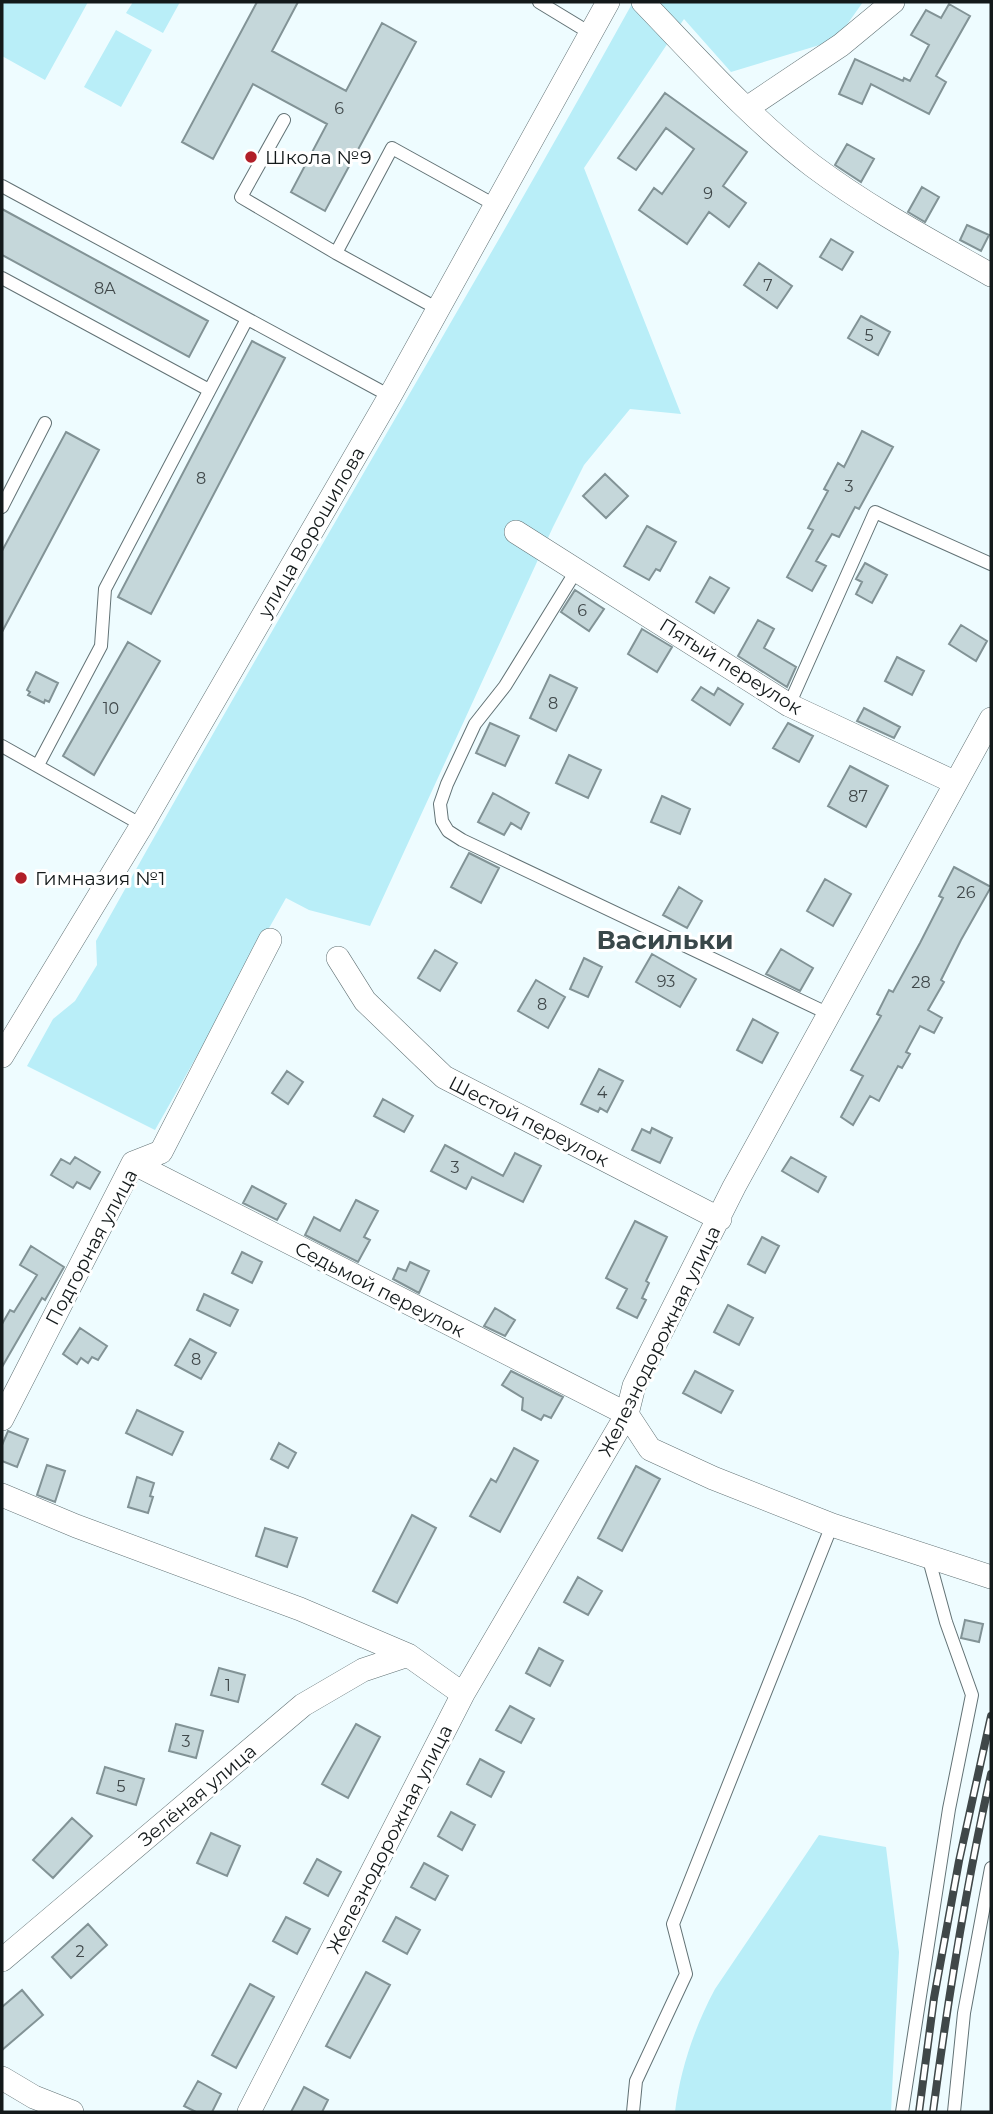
<svg xmlns="http://www.w3.org/2000/svg" width="993" height="2114" font-family="Montserrat,sans-serif">
  <style>
    .green { fill: #b9eef8 }
    .building { fill: #c5d7da; stroke: #829396; stroke-width: 2 }
    .lines { fill: none; stroke-linecap: round; stroke-linejoin: round }
    .service-casing { stroke: #627275; stroke-width: 14 }
    .minor-casing { stroke: #627275; stroke-width: 24 }
    .service { stroke: #fff; stroke-width: 12 }
    .minor { stroke: #fff; stroke-width: 23 }
    .rail-casing { stroke: #404849; stroke-width: 8 }
    .rail { stroke: #fff; stroke-width: 5; stroke-dasharray: 16; stroke-linecap: butt }
    .poi-dot { fill: #b11f28; stroke: #fff; stroke-width: 2.5 }
    .labels { text-anchor: middle; stroke-width: 6; stroke-linejoin: round; paint-order: stroke }
    .number-label { font-size: 16px; fill: #40484a }
    .poi-label { font-size: 19px; fill: #13191a; stroke: #fff; text-anchor: start }
    .street-label { font-size: 19px; fill: #13191a; stroke: #fff }
    .district-label { font-size: 26px; font-weight: bold; fill: #39484a; stroke: #fff }
  </style>
  <rect width="100%" height="100%" fill="#eefcff"/>
  <path class="green" d="M2,2H88L45,80L2,56Z
    M133,2H180L163,33L126,13Z
    M633,2H863L836,40L731,72L684,19L584,168L681,414L630,409L584,465L553,527L370,926L309,910L286,898L155,1130L27,1066L53,1019L75,1001L97,965L96,941C271,626 458,317 633,2Z
    M116,30L152,50L121,107L84,87Z
    M819,1835L886,1847L899,1952L891,2112H675C680,2070 695,2026 715,1989Z"/>
  <path class="building" d="M257,2H298L272,51L346,91L382,23L416,42L325,211L291,192L327,124L253,84L213,159L182,142Z
    M949,4L970,16L936,76L946,82L929,114L871,84L862,104L839,94L855,59L903,81L904,78L910,81L929,45L911,35L926,10L941,18Z
    M665,93L747,152L723,186L746,203L729,227L709,212L687,244L639,210L654,188L662,194L694,149L666,128L636,170L618,158Z
    M847,144L874,159L861,182L835,165Z
    M922,187L939,197L925,222L908,212Z
    M2,209L208,321L189,357L2,255Z
    M967,225L989,235L981,251L960,240Z
    M831,239L853,252L842,270L820,257Z
    M759,263L792,286L777,308L744,285Z
    M861,316L890,332L878,355L848,338Z
    M252,341L285,358L151,614L118,597Z
    M862,431L893,447L859,509L855,507L839,537L832,534L816,561L826,566L812,591L787,577L813,530L808,528L828,491L824,489L838,463L844,467Z
    M66,432L99,450L2,632V551Z
    M605,474L628,496L606,518L583,496Z
    M647,526L676,542L660,571L656,569L649,580L624,566Z
    M865,563L887,575L872,603L856,594L862,582L856,579Z
    M710,577L729,588L714,613L696,602Z
    M575,590L604,609L589,631L561,612Z
    M758,620L774,629L764,648L796,667L787,687L738,656Z
    M961,625L987,641L976,661L949,644Z
    M642,629L672,647L657,672L628,654Z
    M128,642L160,661L94,775L63,756Z
    M897,657L924,671L912,695L885,681Z
    M36,672L58,683L49,702L45,700L44,703L28,695L30,692L27,690Z
    M550,675L577,688L556,731L530,718Z
    M701,687L714,695L718,688L743,704L730,725L692,700Z
    M864,708L900,727L894,738L857,721Z
    M490,723L519,736L505,766L476,753Z
    M788,723L813,736L799,762L773,748Z
    M569,755L601,770L588,798L556,783Z
    M850,766L888,786L866,827L828,806Z
    M493,793L529,813L521,829L511,823L504,835L478,822Z
    M662,796L690,809L680,834L651,822Z
    M469,853L499,868L481,903L451,887Z
    M954,867L991,887L961,940L941,980L944,982L928,1010L942,1018L934,1033L920,1026L906,1052L910,1054L902,1068L898,1066L879,1101L870,1096L853,1125L841,1117L863,1076L851,1070L881,1016L877,1014L889,990L893,992L920,943L943,898L939,896Z
    M825,879L851,894L833,926L807,911Z
    M679,887L702,901L687,928L663,915Z
    M781,949L813,968L800,991L766,974Z
    M435,950L457,963L440,991L418,978Z
    M652,954L696,979L680,1007L636,982Z
    M584,958L602,967L588,997L570,989Z
    M536,980L565,997L548,1028L518,1011Z
    M753,1019L778,1033L762,1063L737,1050Z
    M599,1069L623,1081L607,1112L600,1108L598,1112L581,1104Z
    M287,1071L303,1082L288,1104L272,1093Z
    M383,1099L413,1116L404,1132L374,1116Z
    M652,1128L672,1138L660,1163L632,1150L642,1129L650,1133Z
    M445,1145L503,1176L515,1153L541,1166L523,1202L472,1177L466,1189L431,1171Z
    M75,1157L100,1172L90,1189L77,1182L73,1188L51,1175L61,1159L70,1164Z
    M791,1157L826,1177L818,1192L782,1171Z
    M252,1186L286,1204L277,1220L243,1203Z
    M356,1200L378,1211L364,1237L370,1240L358,1262L305,1235L314,1217L340,1231Z
    M635,1221L667,1237L646,1281L649,1283L642,1298L646,1300L637,1318L617,1308L627,1289L606,1278Z
    M762,1237L779,1246L765,1273L748,1264Z
    M31,1246L64,1267L45,1300L42,1298L2,1367V1324L10,1310L14,1312L37,1275L20,1265Z
    M242,1252L262,1262L252,1283L232,1273Z
    M410,1262L429,1271L419,1293L393,1279L398,1268L406,1271Z
    M204,1294L238,1310L230,1326L197,1310Z
    M728,1305L753,1318L739,1345L714,1332Z
    M495,1308L515,1320L505,1336L484,1326Z
    M80,1328L107,1346L98,1360L92,1357L88,1363L81,1358L77,1364L63,1354Z
    M190,1339L216,1353L201,1379L175,1365Z
    M511,1371L563,1397L551,1418L544,1415L541,1420L522,1410L523,1398L502,1385Z
    M695,1371L733,1391L721,1413L683,1393Z
    M137,1410L183,1432L172,1455L126,1433Z
    M8,1431L28,1439L17,1467L2,1461V1445Z
    M279,1443L296,1453L288,1468L271,1459Z
    M514,1448L538,1461L500,1532L470,1516L491,1479L496,1482Z
    M47,1465L65,1471L55,1502L37,1495Z
    M636,1466L660,1479L622,1551L598,1538Z
    M137,1477L154,1483L150,1496L153,1497L148,1513L128,1507Z
    M412,1515L436,1528L397,1603L373,1591Z
    M265,1528L297,1538L287,1567L256,1556Z
    M578,1577L602,1591L588,1615L564,1602Z
    M965,1620L983,1624L979,1642L961,1638Z
    M539,1648L563,1661L550,1686L526,1673Z
    M219,1668L245,1675L238,1702L211,1695Z
    M510,1706L534,1719L521,1743L496,1730Z
    M176,1724L203,1731L196,1758L169,1751Z
    M356,1724L380,1737L348,1798L322,1784Z
    M480,1759L504,1772L491,1797L467,1784Z
    M105,1767L144,1779L136,1805L97,1793Z
    M451,1812L475,1825L462,1850L438,1836Z
    M72,1818L92,1836L53,1878L33,1860Z
    M211,1833L240,1846L227,1876L197,1863Z
    M317,1859L341,1872L328,1896L304,1883Z
    M424,1863L448,1876L435,1900L411,1887Z
    M286,1917L310,1929L297,1954L273,1941Z
    M396,1917L420,1930L407,1954L383,1941Z
    M88,1924L107,1945L71,1978L52,1957Z
    M366,1972L390,1985L350,2058L326,2046Z
    M250,1984L274,1997L236,2068L212,2055Z
    M22,1990L43,2015L2,2050V2007Z
    M198,2081L221,2094L212,2112H196L184,2106Z
    M304,2087L328,2100L322,2112H291Z"/>
  <g class="lines">
    <g class="service-casing">
      <path id="service" d="M539,2L590,33
        M284,120L241,197L336,253L392,148L495,205
        M2,186L390,396
        M336,253L438,309
        M2,278L209,390
        M2,507L45,423
        M576,571L505,686L475,724L447,784L440,804L442,821L448,831L462,840L829,1014
        M789,705L875,512L991,564
        M2,746L142,825
        M38,765L101,646L105,589L247,319
        M633,2112L636,2081L686,1974L673,1924L832,1525
        M902,2112L949,1809L972,1695L946,1622L928,1556
        M954,2112L964,2013L991,1868"/>
    </g>
    <g class="minor-casing">
      <path id="minor" d="M643,2C697,58 750,118 813,166C869,208 931,241 991,275
        M747,108L841,45L893,2
        M516,532L789,705L956,783
        M338,958L365,1001L444,1077L720,1219
        M2,1056L142,825L390,396L608,2
        M133,1163L627,1414L650,1449L713,1478L832,1525L991,1577
        M2,1419L133,1163L161,1152L270,940
        M2,1495L76,1526L300,1609L408,1655L463,1694
        M2,1960L303,1705L363,1670L408,1655
        M2,2078L34,2097L72,2112
        M249,2112L463,1694L627,1414L634,1386L734,1187L991,719"/>
    </g>
    <use href="#service" class="service"/>
    <use href="#minor" class="minor"/>
    <g class="rail-casing">
      <path id="rail" d="M919,2112L934,1998L959,1861L991,1716
        M933,2112C948,1998 966,1886 991,1774"/>
    </g>
    <use href="#rail" class="rail"/>
  </g>
  <g class="poi-dot">
    <circle cx="251" cy="157" r="7"/>
    <circle cx="21" cy="878" r="7"/>
  </g>
  <g class="labels">
    <g class="number-label">
      <text x="339" y="114">6</text>
      <text x="708" y="199">9</text>
      <text x="768" y="291">7</text>
      <text x="105" y="294">8А</text>
      <text x="869" y="341">5</text>
      <text x="201" y="484">8</text>
      <text x="849" y="492">3</text>
      <text x="582" y="616">6</text>
      <text x="553" y="709">8</text>
      <text x="111" y="714">10</text>
      <text x="858" y="802">87</text>
      <text x="966" y="898">26</text>
      <text x="666" y="987">93</text>
      <text x="921" y="988">28</text>
      <text x="542" y="1010">8</text>
      <text x="602" y="1098">4</text>
      <text x="455" y="1173">3</text>
      <text x="196" y="1365">8</text>
      <text x="228" y="1691">1</text>
      <text x="186" y="1747">3</text>
      <text x="121" y="1792">5</text>
      <text x="80" y="1957">2</text>
    </g>
    <g class="poi-label">
      <text x="265" y="164">Школа №9</text>
      <text x="35" y="885">Гимназия №1</text>
    </g>
    <g class="street-label">
      <text transform="translate(311 532) rotate(-60)" y="7">улица Ворошилова</text>
      <text transform="translate(731 666) rotate(32)" y="7">Пятый переулок</text>
      <text transform="translate(529 1121) rotate(27)" y="7">Шестой переулок</text>
      <text transform="translate(91 1247) rotate(-62)" y="7">Подгорная улица</text>
      <text transform="translate(380 1289) rotate(27)" y="7">Седьмой переулок</text>
      <text transform="translate(659 1341) rotate(-64)" y="7">Железнодорожная улица</text>
      <text transform="translate(197 1795) rotate(-40)" y="7">Зелёная улица</text>
      <text transform="translate(389 1839) rotate(-63)" y="7">Железнодорожная улица</text>
    </g>
    <g class="district-label">
      <text x="665" y="949">Васильки</text>
    </g>
  </g>
  <rect width="993" height="2114" fill="none" stroke="#13191a" stroke-width="7"/>
</svg>
